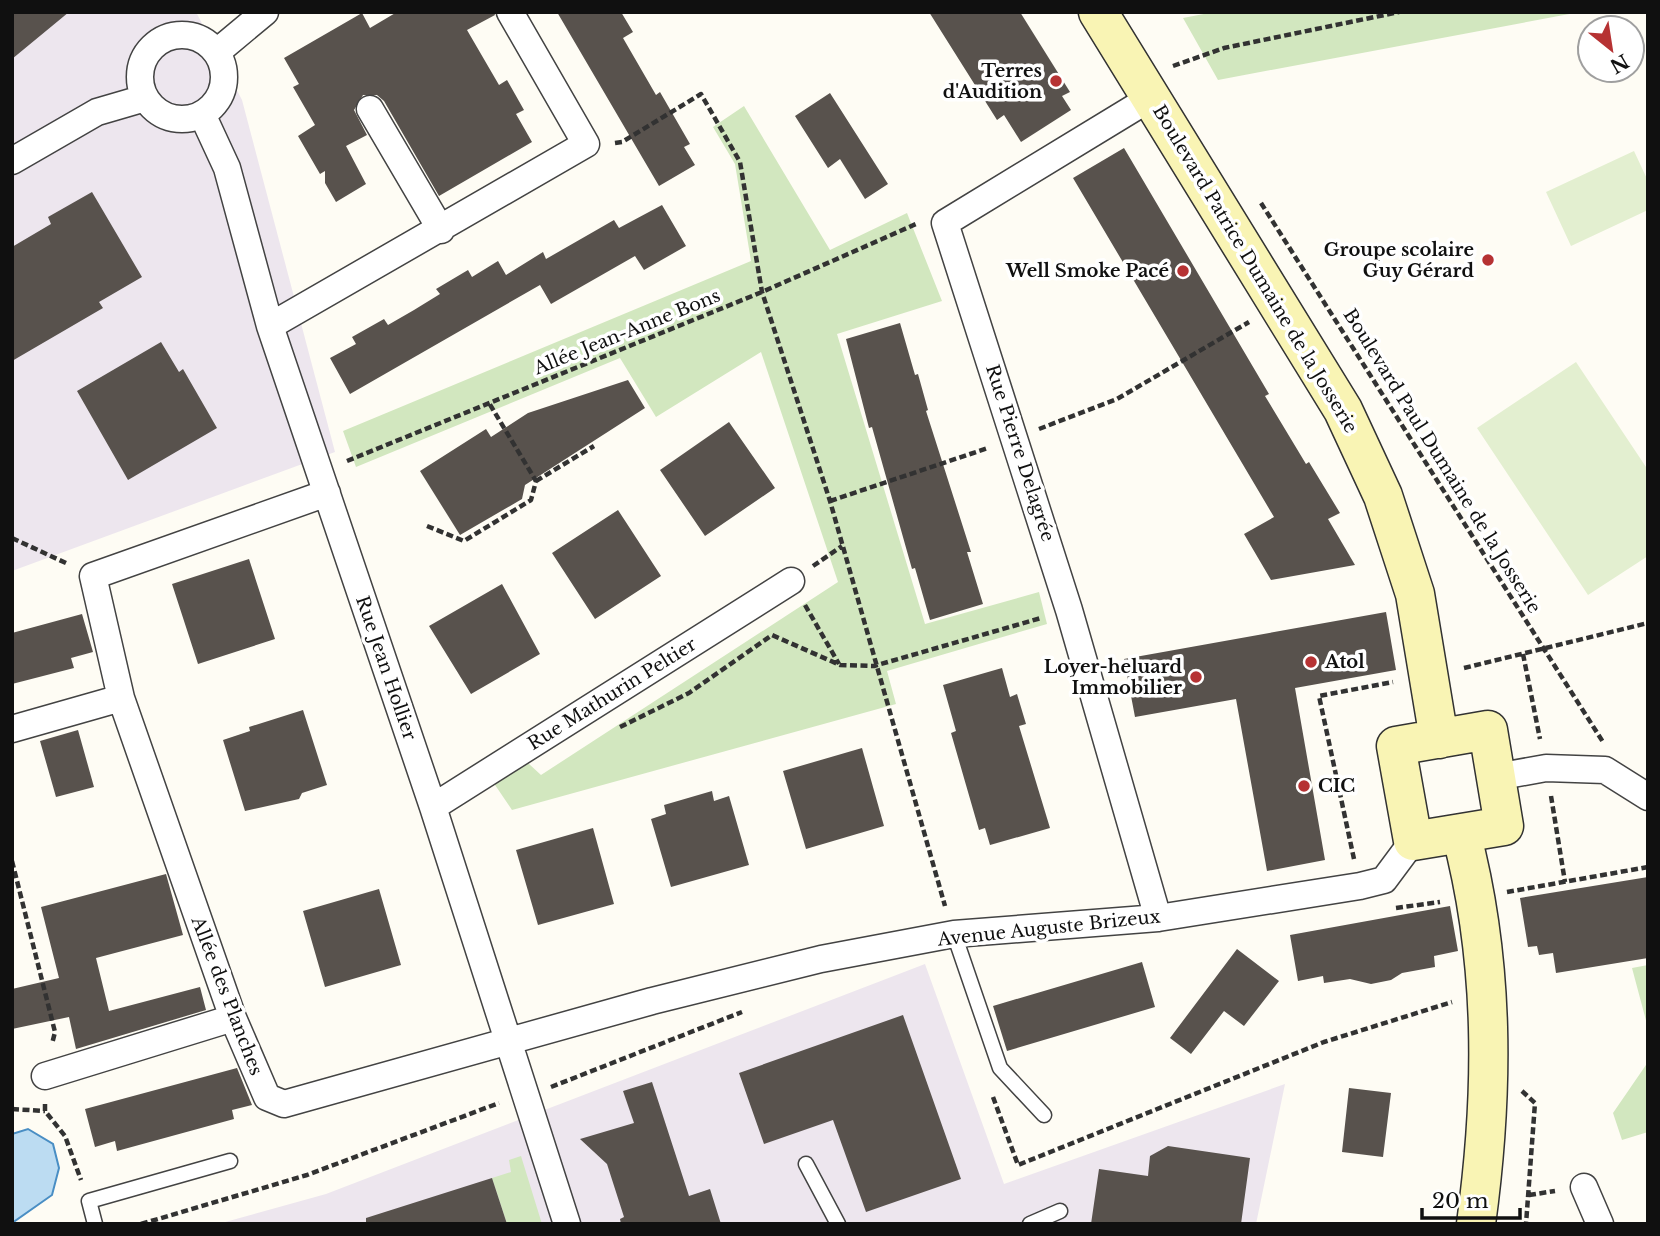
<svg xmlns="http://www.w3.org/2000/svg" width="1660" height="1236" font-family="'Libre Baskerville',serif">
  <style>
    .industrial { fill: #ede6ee }
    .green { fill: #d2e7bf }
    .pitch { fill: #e3efd0 }
    .water { fill: #bcdcf2; stroke: #498ec4; stroke-width: 2 }
    .building { fill: #58524d }
    .lines { fill: none; stroke-linecap: round; stroke-linejoin: round }
    .lane-casing { stroke: #434343; stroke-width: 17 }
    .street-casing { stroke: #434343; stroke-width: 29 }
    .secondary-casing { stroke: #323232; stroke-width: 41 }
    .path { stroke: #323232; stroke-width: 4.5; stroke-dasharray: 7 3.5; stroke-linecap: butt }
    .lane { stroke: #fff; stroke-width: 14 }
    .street { stroke: #fff; stroke-width: 26 }
    .secondary { stroke: #f9f4b4; stroke-width: 38 }
    .poi-dot { fill: #b63233; stroke: #fff; stroke-width: 2.5 }
    .labels { text-anchor: middle; stroke-width: 7; stroke-linejoin: round; paint-order: stroke }
    .poi-label { font-size: 18px; font-weight: bold; fill: #101010; stroke: #fff; text-anchor: end }
    .street-label { font-size: 18px; fill: #101010; stroke: #fff }
  </style>
  <rect width="100%" height="100%" fill="#fefcf4"/>
  <path class="industrial" d="M12,12H196L242,100L335,452L12,571Z
    M925,964L1004,1184L1285,1084L1256,1224H218L326,1194Z"/>
  <path class="green" d="M1214,12H1580L1218,80L1183,18Z
    M744,106L830,250L907,213L942,301L837,334L925,624L1039,592L1047,624L887,671L896,704L512,810L493,782L528,763L541,775L838,582L761,352L656,417L620,358L356,467L343,431L751,261L735,164L713,127Z
    M1648,965V1028L1632,968Z
    M1648,1062V1132L1622,1140L1613,1113Z
    M521,1156L542,1224H507L492,1178L511,1172L509,1160Z"/>
  <path class="pitch" d="M1634,151L1648,181V210L1571,246L1546,192Z
    M1576,362L1648,470V556L1588,595L1477,428Z"/>
  <path class="water" d="M28,1129L53,1144L59,1168L52,1195L12,1223V1134Z"/>
  <path class="building" d="M12,12H69L12,59Z
    M397,12H494L495,15L467,30L499,85L507,80L524,110L516,114L532,142L439,196L384,101L377,95H363L354,110L367,135L346,146L366,184L336,202L325,183V171L320,174L298,136L315,125L293,87L299,84L284,58L362,13L370,28Z
    M557,12H621L633,32L623,38L656,95L660,92L690,144L684,147L695,165L659,186Z
    M929,12H1020L1070,92L1062,96L1071,110L1021,142L1004,115L997,120Z
    M830,93L888,184L865,199L840,159L828,168L795,116Z
    M1124,148L1269,394L1265,396L1306,464L1309,462L1340,513L1328,519L1355,565L1271,580L1244,534L1274,517L1073,178Z
    M92,192L142,277L99,302L103,308L12,361V247L51,224L48,217Z
    M662,205L686,246L644,270L635,256L551,304L540,285L350,394L330,358L356,344L352,337L384,319L388,325L414,310L440,294L436,289L468,270L472,277L498,261L506,275L543,252L546,259L614,220L619,228Z
    M900,323L915,375L918,374L928,410L926,411L971,552H967L983,604L930,620L915,568L912,569L872,427L869,428L846,339Z
    M161,342L179,372L183,369L217,428L128,480L77,391Z
    M628,380L645,408L525,485L522,499L460,535L420,471L486,429L491,437L528,413Z
    M729,422L775,488L705,536L660,470Z
    M618,510L661,576L595,619L552,553Z
    M249,559L275,639L198,664L172,584Z
    M502,584L540,654L471,694L429,626Z
    M1386,612L1396,670L1295,688L1325,860L1267,871L1236,699L1135,717L1124,659Z
    M82,614L93,652L71,658L74,668L12,684V633Z
    M1002,668L1010,697L1017,694L1026,724L1019,726L1050,828L990,845L985,828L979,830L966,785L951,733L956,731L943,685Z
    M303,710L327,785L302,793L299,799L245,811L223,740L250,731L249,727Z
    M78,730L94,787L56,797L40,741Z
    M862,748L884,826L806,849L783,771Z
    M712,791L714,801L729,796L749,865L671,887L651,819L666,814L664,805Z
    M593,828L614,904L538,925L516,850Z
    M166,874L183,935L96,958L109,1011L200,987L206,1010L76,1049L69,1017L12,1029V989L59,978L41,907Z
    M1648,877V958L1556,973L1553,953L1539,955L1537,946L1528,947L1520,898Z
    M379,889L401,965L325,987L303,911Z
    M1450,906L1458,951L1434,956L1435,967L1402,973L1391,980L1371,984L1350,979L1324,983L1323,976L1298,981L1290,935Z
    M1237,949L1279,981L1244,1026L1224,1011L1191,1054L1170,1038Z
    M1142,962L1155,1007L1007,1051L993,1006Z
    M903,1015L961,1179L866,1212L833,1120L764,1144L739,1073Z
    M237,1068L252,1105L232,1110L234,1119L117,1151L115,1141L95,1147L85,1109Z
    M652,1082L689,1196L710,1189L721,1224H621L620,1219L624,1217L607,1164L580,1139L634,1123L623,1091Z
    M1349,1088L1391,1093L1383,1157L1342,1152Z
    M1168,1146L1250,1158L1241,1224H1091L1099,1169L1148,1176L1150,1156Z
    M492,1178L507,1224H366V1218Z"/>
  <g class="lines">
    <g class="lane-casing">
      <path id="lane" d="M954,934L1000,1068L1044,1115
        M806,1164L838,1224
        M95,1224L89,1201L230,1161
        M1030,1224L1060,1211"/>
    </g>
    <g class="street-casing">
      <path id="street" d="M140 77a42 42 0 1 1 84 0a42 42 0 1 1-84 0Z
        M217,52L265,12
        M1152,97L945,223L1069,610L1158,918
        M370,109L441,230
        M202,114L227,168L270,326L433,807L567,1224
        M12,161L97,112L145,98
        M270,326L586,144L510,12
        M327,493L93,576L121,698L233,1018L267,1097L284,1104L652,1001L821,959L954,934L1158,918L1360,886L1384,880L1413,841
        M12,729L121,698
        M1496,777L1546,768L1605,770L1648,797
        M433,807L791,581
        M45,1076L233,1018
        M1584,1187L1600,1224"/>
    </g>
    <g class="secondary-casing">
      <path id="secondary" d="M1098,12L1343,410L1383,496L1415,594L1439,739
        M1488,730L1504,826L1413,841L1396,746Z
        M1461,833C1495,962 1494,1092 1476,1224"/>
    </g>
    <path class="path" d="M1173,66L1224,48L1399,12
      M615,143L622,142L701,94L740,162L762,292L830,501L945,906
      M1261,203L1603,742
      M1039,429L1117,399L1249,322
      M347,461L762,292L916,224
      M536,481L594,446
      M830,501L988,448
      M427,526L464,541L531,500L536,481L489,403
      M12,538L68,564
      M813,566L842,546
      M805,605L839,664
      M1523,654L1540,739
      M1464,668L1648,623
      M620,727L689,693L772,635L840,665L874,666L1041,618
      M1551,796L1565,882
      M1354,859L1319,696L1393,682
      M12,861L55,1032L52,1044
      M1507,892L1648,867
      M1396,908L1440,902
      M551,1087L742,1012
      M1522,1091L1535,1103L1526,1224
      M993,1097L1018,1165L1324,1042L1452,1002
      M45,1104V1111L65,1136L81,1180
      M12,1109L45,1111
      M1529,1195L1555,1191
      M141,1224L307,1175L499,1103"/>
    <use href="#lane" class="lane"/>
    <use href="#street" class="street"/>
    <use href="#secondary" class="secondary"/>
  </g>
  <g class="poi-dot">
    <circle cx="1056" cy="81" r="7"/>
    <circle cx="1488" cy="260" r="7"/>
    <circle cx="1183" cy="271" r="7"/>
    <circle cx="1311" cy="662" r="7"/>
    <circle cx="1196" cy="677" r="7"/>
    <circle cx="1304" cy="786" r="7"/>
  </g>
  <g class="labels">
    <g class="poi-label">
      <text x="1042" y="77">Terres<tspan x="1042" dy="21">d'Audition</tspan></text>
      <text x="1474" y="256">Groupe scolaire<tspan x="1474" dy="21">Guy Gérard</tspan></text>
      <text x="1169" y="277">Well Smoke Pacé</text>
      <text x="1325" y="668" text-anchor="start">Atol</text>
      <text x="1182" y="673">Loyer-heluard<tspan x="1182" dy="21">Immobilier</tspan></text>
      <text x="1318" y="792" text-anchor="start">CIC</text>
    </g>
    <g class="street-label">
      <text transform="translate(1255 269) rotate(59)" y="6">Boulevard Patrice Dumaine de la Josserie</text>
      <text transform="translate(627 332) rotate(-22)" y="6">Allée Jean-Anne Bons</text>
      <text transform="translate(1020 453) rotate(72)" y="6">Rue Pierre Delagrée</text>
      <text transform="translate(1442 461) rotate(58)" y="6">Boulevard Paul Dumaine de la Josserie</text>
      <text transform="translate(386 668) rotate(71)" y="6">Rue Jean Hollier</text>
      <text transform="translate(612 694) rotate(-32)" y="6">Rue Mathurin Peltier</text>
      <text transform="translate(1049 928) rotate(-6)" y="6">Avenue Auguste Brizeux</text>
      <text transform="translate(227 996) rotate(69)" y="6">Allée des Planches</text>
    </g>
  </g>
  <rect width="1660" height="1236" fill="none" stroke="#101010" stroke-width="28"/>
  <g transform="translate(1611 49) rotate(150)"><circle r="33" fill="#ffffff" stroke="#9f9f9f" stroke-width="2"/>
  <path d="M0-5L12 26L0 18L-12 26Z" fill="#b63233"/>
  <text y="-10" font-size="19" font-weight="bold" text-anchor="middle" fill="#101010">N</text>
  </g>
  <path d="M1422 1208v10h98v-10" fill="none" stroke="#101010" stroke-width="3.5"/>
  <text x="1432" y="1208" font-size="21" fill="#101010" stroke="#ffffff" stroke-width="5" paint-order="stroke">20 m</text>
</svg>
